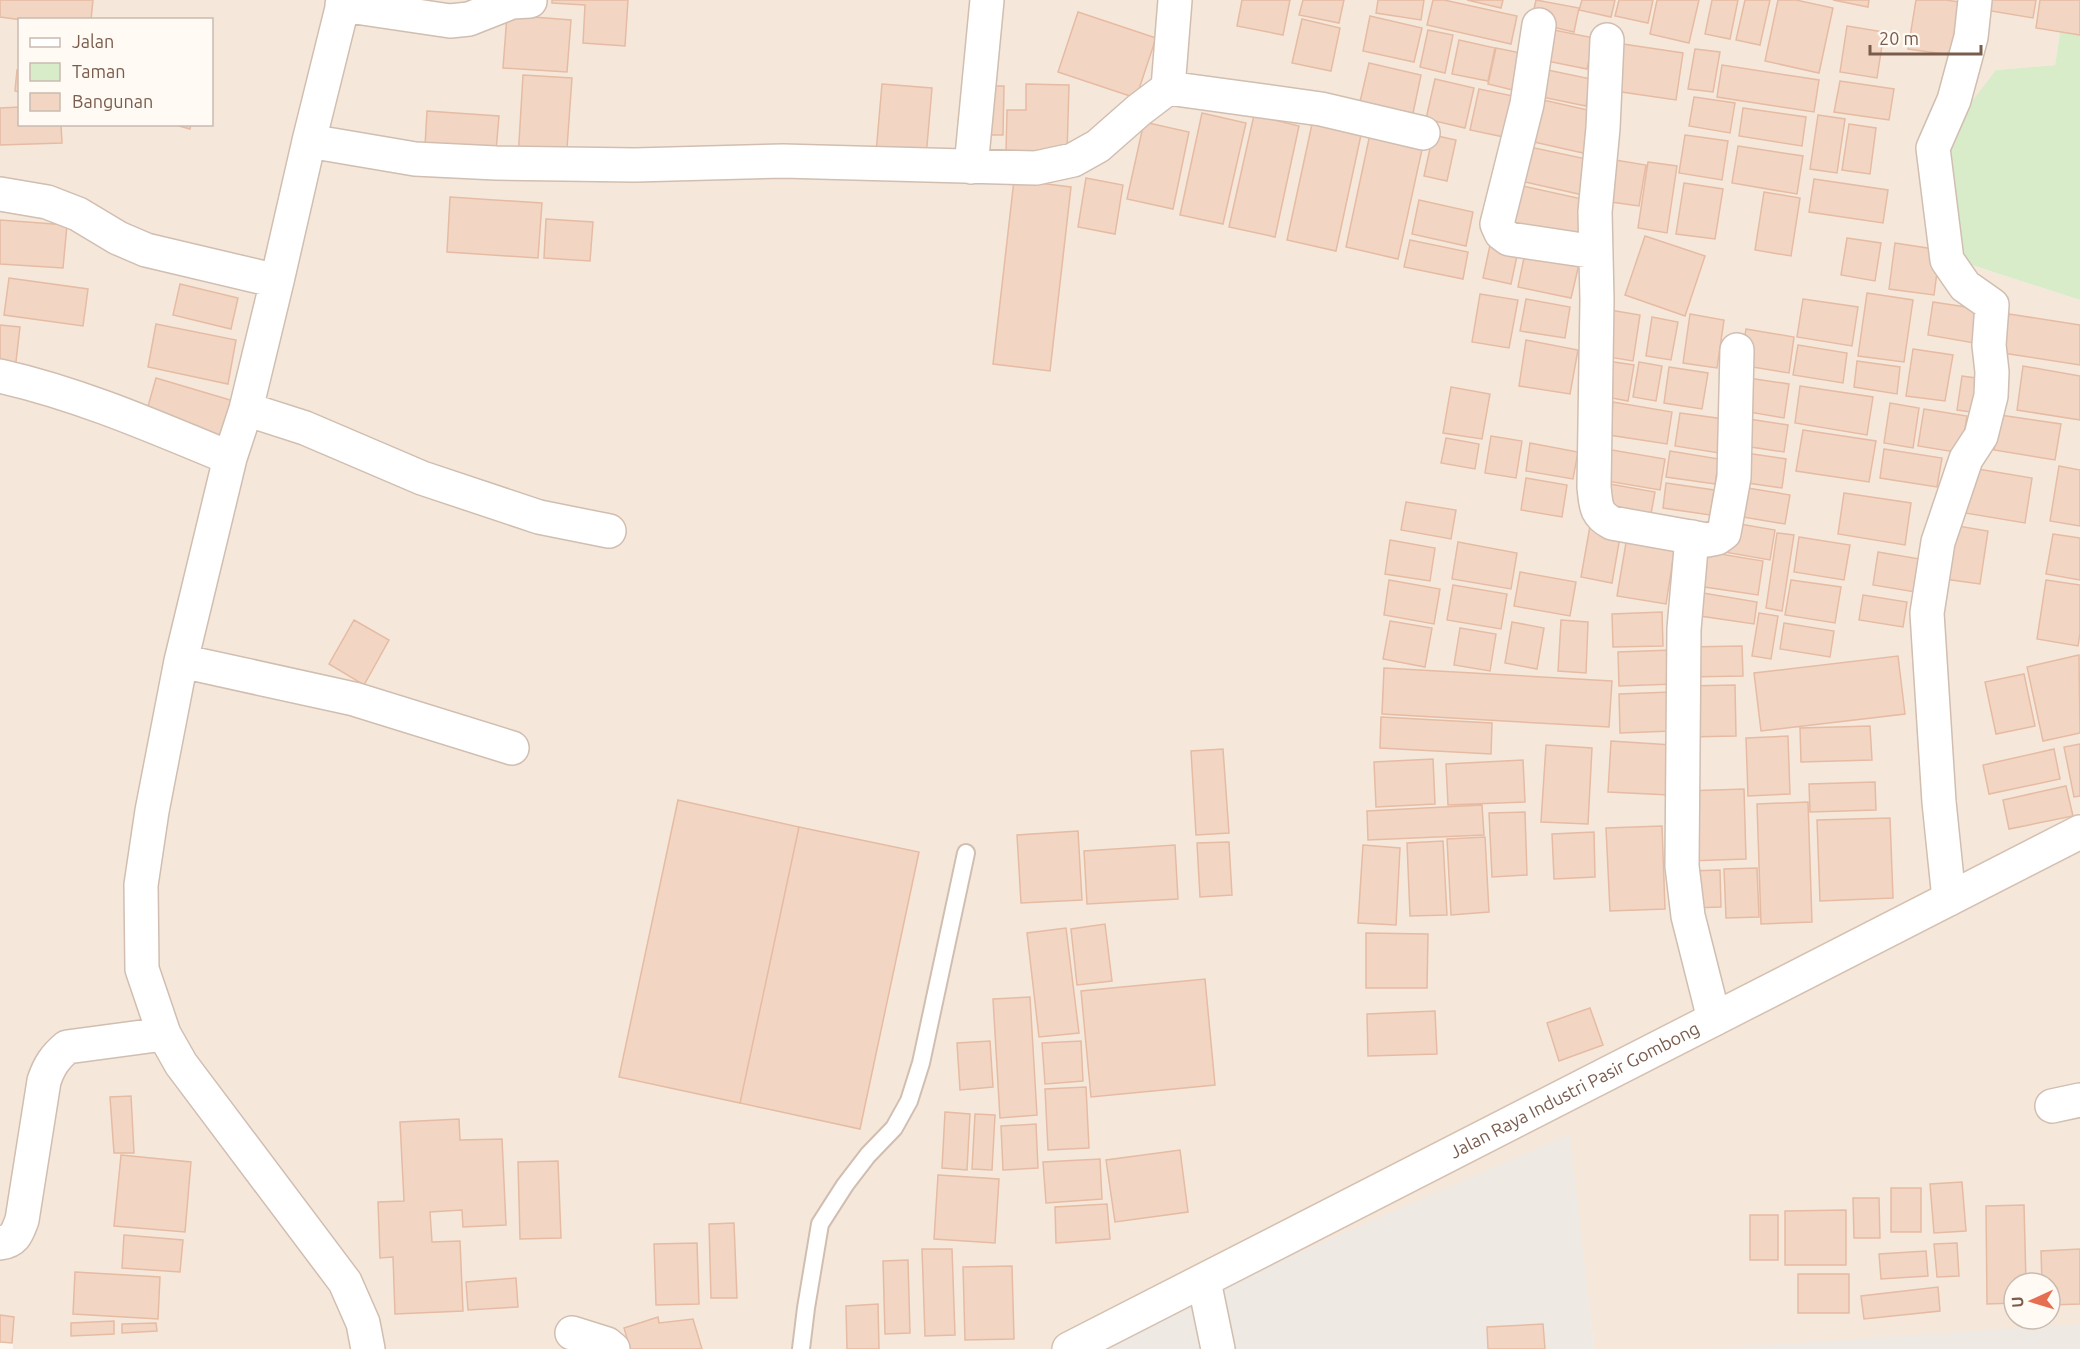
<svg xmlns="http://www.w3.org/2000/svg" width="2080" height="1349" font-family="Ubuntu,sans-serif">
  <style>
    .residential { fill: #f5e8da; fill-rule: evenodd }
    .industrial { fill: #efe9e4 }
    .green { fill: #d8ecc9 }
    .building { fill: #f3d5c3; stroke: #e6bba3; stroke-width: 1.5 }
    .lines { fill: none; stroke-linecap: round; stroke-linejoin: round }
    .lane-casing { stroke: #d1beb0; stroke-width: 20 }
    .street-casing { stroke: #d1beb0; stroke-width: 36 }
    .secondary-casing { stroke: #d6c0b0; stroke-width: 36 }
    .lane { stroke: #fff; stroke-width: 16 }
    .street { stroke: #fff; stroke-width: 33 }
    .secondary { stroke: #fff; stroke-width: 33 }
    .labels { text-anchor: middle; stroke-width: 4.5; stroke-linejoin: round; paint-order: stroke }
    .street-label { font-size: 18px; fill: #7a5c4d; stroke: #fffaf3 }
  </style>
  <rect width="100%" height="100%" fill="#fdf6ec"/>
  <path class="residential" d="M0,0H2065L2055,65L1996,70L1953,259L2080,300V1349H1594L1569,1135L1093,1349H13V1343L0,1341ZM20,20H212V124H20ZM2014,1283H2050V1319H2014Z"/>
  <path class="industrial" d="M1570,1134L1594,1349H1093L1091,1343Z
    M2080,1324V1349H1706Z"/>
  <path class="green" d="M2065,0H2080V300L1953,259L1945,136L1996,70L2055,65Z"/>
  <path class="building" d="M0,0H93L91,20H22L0,17Z
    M552,0H628L625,46L583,43L585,5L552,3Z
    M1242,0H1290L1283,35L1237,26Z
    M1303,0H1344L1339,23L1299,15Z
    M1378,0H1424L1421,20L1376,13Z
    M1433,0H1444L1517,16L1511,44L1427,25Z
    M1467,0H1503L1501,8Z
    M1536,0L1579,8L1574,32L1531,22Z
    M1582,0H1615L1611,17L1579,10Z
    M1619,0H1653L1648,23L1615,16Z
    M1657,0H1699L1689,43L1650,34Z
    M1712,0H1738L1730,39L1705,34Z
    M1745,0H1770L1760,45L1736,40Z
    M1778,0H1796L1833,8L1819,73L1765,61Z
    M1833,0H1869L1868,7Z
    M1916,0H1946L1966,3L1958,56L1908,49Z
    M1987,0H2036L2033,18L1985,10Z
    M2040,0H2080V35L2036,28Z
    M1078,12L1156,38L1136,98L1058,72Z
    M507,15L571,20L567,72L503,68Z
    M1370,16L1422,28L1414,62L1363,51Z
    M1302,19L1340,28L1331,71L1292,63Z
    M1847,26L1884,32L1877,78L1840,72Z
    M1549,29L1594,38L1587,69L1542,60Z
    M1428,30L1453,35L1445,73L1420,67Z
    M1459,40L1495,48L1488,81L1452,74Z
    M1623,44L1683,53L1676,100L1615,91Z
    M1496,48L1521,53L1513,90L1488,84Z
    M1695,49L1720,52L1713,92L1688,89Z
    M1369,63L1421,75L1412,118L1359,106Z
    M1722,65L1819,80L1814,112L1717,97Z
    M1543,69L1591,79L1586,106L1537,96Z
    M17,70H20V92L15,91Z
    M523,75L572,78L566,162L518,159Z
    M1435,79L1474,88L1465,128L1426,119Z
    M1840,81L1894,89L1889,120L1834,112Z
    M882,84L932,88L926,157L876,153Z
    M1026,84L1069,85L1067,154L1006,153L1007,110H1026Z
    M983,86H1004L1003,135H982Z
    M1479,89L1513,96L1504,137L1470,130Z
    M1530,97L1601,113L1592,155L1521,139Z
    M1694,97L1735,103L1730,133L1689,126Z
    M20,107V124H61L62,143L0,145V108Z
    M1743,108L1806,117L1802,146L1739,136Z
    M427,111L499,116L496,151L425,146Z
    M1202,113L1246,123L1223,224L1180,215Z
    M1254,115L1299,126L1275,237L1229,227Z
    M1818,115L1845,119L1837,173L1810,169Z
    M1144,122L1189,132L1173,209L1127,199Z
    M172,124H191L190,129Z
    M1312,124L1361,135L1336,251L1287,240Z
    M1849,124L1876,128L1870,174L1842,170Z
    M1370,134L1423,145L1398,259L1346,247Z
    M1433,135L1456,140L1447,181L1424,176Z
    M1685,135L1728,141L1722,180L1679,173Z
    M1520,145L1591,160L1583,195L1512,179Z
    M1738,146L1803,156L1797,194L1732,183Z
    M1603,158L1646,165L1639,206L1597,200Z
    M1648,162L1677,166L1667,233L1638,228Z
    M1086,178L1123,185L1115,234L1078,227Z
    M1814,179L1888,190L1883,223L1809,212Z
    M1014,180L1071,187L1050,371L993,364Z
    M1509,183L1591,201L1581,243L1500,224Z
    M1684,183L1723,189L1715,239L1676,234Z
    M1764,192L1800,198L1791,256L1755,250Z
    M450,197L542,203L538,258L447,252Z
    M1419,200L1473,212L1466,246L1412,234Z
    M546,219L593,222L590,261L544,258Z
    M0,220L67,225L63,268L0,264Z
    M1645,236L1705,256L1685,316L1625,295Z
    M1847,238L1881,243L1875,281L1841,275Z
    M1410,240L1468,252L1463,279L1404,267Z
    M1895,243L1940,250L1934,295L1889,289Z
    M1490,245L1518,251L1511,284L1483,278Z
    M1526,248L1580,260L1571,298L1518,287Z
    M9,278L88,289L83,326L4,315Z
    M180,284L238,298L231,329L173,315Z
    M1867,293L1913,300L1904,362L1858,356Z
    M1480,294L1518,300L1509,348L1472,342Z
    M1526,299L1570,307L1565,338L1520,331Z
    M1803,299L1858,307L1852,346L1797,337Z
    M1933,302L1979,309L1974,343L1928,335Z
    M1610,310L1640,315L1633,361L1602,356Z
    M1690,314L1724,320L1717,368L1683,363Z
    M2009,314L2080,325V365L2003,353Z
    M1652,317L1678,322L1671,360L1646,356Z
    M156,324L236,340L228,384L148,367Z
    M0,325L20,327L15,370L0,368Z
    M1746,329L1794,337L1789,373L1740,365Z
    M1526,340L1578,350L1570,394L1519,386Z
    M1798,345L1847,353L1843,383L1793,375Z
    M1913,349L1953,355L1945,401L1906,396Z
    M1607,361L1634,365L1628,401L1601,396Z
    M1857,361L1900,367L1897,394L1854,387Z
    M1639,362L1662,366L1656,401L1633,397Z
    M2023,366L2080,376V420L2017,410Z
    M1669,367L1708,373L1702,409L1664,403Z
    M1962,376L1983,379L1978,413L1957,410Z
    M1742,377L1789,384L1784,418L1737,410Z
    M156,378L237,402L226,441L145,417Z
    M1800,386L1873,397L1867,435L1795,423Z
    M1451,387L1490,394L1482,439L1443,433Z
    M1613,402L1672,412L1667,444L1609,435Z
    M1890,403L1919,408L1913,448L1884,443Z
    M1924,409L1967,416L1961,453L1918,446Z
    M1680,413L1724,419L1719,453L1675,446Z
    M2000,415L2061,424L2055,460L1994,450Z
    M1742,418L1788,425L1784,452L1738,445Z
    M1803,430L1876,441L1869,482L1796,471Z
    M1491,436L1522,441L1516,478L1485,473Z
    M1446,438L1479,444L1475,469L1441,463Z
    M1530,443L1578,452L1573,479L1526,471Z
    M1600,448L1665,459L1660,490L1595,479Z
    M1884,449L1942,458L1937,487L1880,478Z
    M1670,451L1719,459L1715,484L1666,477Z
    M1739,452L1786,459L1782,488L1734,481Z
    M2059,466L2080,470V526L2050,521Z
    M1966,467L2032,478L2025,523L1959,512Z
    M1526,478L1567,485L1562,517L1521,510Z
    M1666,483L1714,490L1710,515L1663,508Z
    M1610,484L1655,492L1649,525L1604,518Z
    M1735,486L1790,495L1785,524L1731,515Z
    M1844,493L1911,503L1905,545L1838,534Z
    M1406,502L1456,510L1451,539L1401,530Z
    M1728,522L1775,530L1770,560L1724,552Z
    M1946,524L1988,531L1980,584L1937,578Z
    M1590,526L1621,531L1612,583L1581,577Z
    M1628,531L1676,540L1666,604L1617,596Z
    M1777,533L1794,535L1782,611L1766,608Z
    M2053,534L2080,538V580L2046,574Z
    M1799,537L1850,545L1844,580L1794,572Z
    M1390,540L1435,548L1430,581L1385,574Z
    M1458,542L1517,553L1511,589L1452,579Z
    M1696,550L1763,561L1758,595L1691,585Z
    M1878,552L1920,559L1915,592L1873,585Z
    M1520,572L1576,582L1570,616L1514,606Z
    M1389,580L1440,589L1434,624L1384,615Z
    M1791,580L1841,587L1835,623L1785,615Z
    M2046,580L2080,585V633L2078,646L2037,639Z
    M1453,585L1507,594L1501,629L1447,620Z
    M1703,593L1757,602L1754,624L1700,616Z
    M1863,595L1907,602L1903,627L1859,620Z
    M1662,612L1663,646L1613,647L1612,614Z
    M1759,613L1778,616L1771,659L1752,656Z
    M354,620L389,640L364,685L329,664Z
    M1561,620L1588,622L1586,673L1558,671Z
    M1390,621L1432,628L1425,667L1383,659Z
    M1512,622L1544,628L1537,669L1505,663Z
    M1784,623L1834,631L1830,657L1780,649Z
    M1460,628L1496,634L1490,671L1454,665Z
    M1742,646L1743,676L1686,677L1685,647Z
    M1672,650L1674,684L1619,686L1618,652Z
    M2079,655L2080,733L2043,741L2027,667Z
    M1898,656L1905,714L1761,731L1754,673Z
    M1384,668L1612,681L1609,727L1382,714Z
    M2024,674L2035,726L1996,734L1985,682Z
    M1735,685L1736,736L1687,737L1685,686Z
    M1671,692L1672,731L1620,733L1619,694Z
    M1381,717L1492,723L1491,754L1380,748Z
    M1870,726L1872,760L1801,762L1800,728Z
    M1788,736L1790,794L1748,796L1746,738Z
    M1611,741L1672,745L1669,795L1608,792Z
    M2080,744V796L2074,797L2064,747Z
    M1546,745L1592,748L1588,824L1541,822Z
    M1223,749L1229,833L1196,835L1191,751Z
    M2054,749L2060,779L1989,794L1983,765Z
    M1433,759L1435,804L1376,807L1374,762Z
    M1523,760L1525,802L1448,805L1446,764Z
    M1875,782L1876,810L1810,812L1809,784Z
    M2066,786L2073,816L2009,829L2003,800Z
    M1744,789L1746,859L1687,861L1684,791Z
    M678,800L799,827L740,1103L619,1077Z
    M1808,802L1812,922L1761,924L1757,804Z
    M1482,805L1484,835L1368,840L1367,811Z
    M1525,812L1527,875L1492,877L1489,813Z
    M1890,818L1893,898L1820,901L1817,820Z
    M1662,826L1665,909L1610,911L1606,828Z
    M799,827L919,852L860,1129L740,1103Z
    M1078,831L1082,900L1021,903L1017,835Z
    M1594,832L1595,877L1554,879L1552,834Z
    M1485,837L1489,912L1451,915L1447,839Z
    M1443,841L1447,915L1410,916L1407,843Z
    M1229,842L1232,895L1200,897L1197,843Z
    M1175,845L1178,899L1087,904L1084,851Z
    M1363,845L1400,848L1396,925L1358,923Z
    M1757,868L1759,917L1726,918L1724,869Z
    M1720,870L1721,907L1690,908L1689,871Z
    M1105,924L1112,981L1077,985L1071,929Z
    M1066,928L1079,1033L1039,1037L1027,933Z
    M1366,933L1428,934L1427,988H1366Z
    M1205,979L1215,1085L1091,1097L1081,991Z
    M1030,997L1037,1115L1000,1118L993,999Z
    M1590,1008L1603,1045L1559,1061L1547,1023Z
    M1435,1011L1437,1054L1368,1056L1367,1014Z
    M990,1041L993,1087L960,1090L957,1043Z
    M1081,1041L1083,1081L1045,1084L1042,1043Z
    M1086,1087L1089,1148L1048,1150L1045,1089Z
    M131,1096L134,1153H114L110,1097Z
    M945,1112L970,1114L967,1170L942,1168Z
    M975,1114L995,1115L992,1170L972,1169Z
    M459,1119L460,1140L502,1139L506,1225L463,1227L462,1210L430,1212L432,1242L460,1241L463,1311L395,1314L393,1257L380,1258L378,1202L404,1201L400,1122Z
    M1036,1124L1038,1168L1003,1170L1001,1126Z
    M1180,1150L1188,1212L1115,1222L1106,1160Z
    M121,1155L191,1162L185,1232L114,1226Z
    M1100,1159L1102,1199L1046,1203L1043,1162Z
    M558,1161L561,1238L520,1239L518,1162Z
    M938,1175L999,1179L995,1243L934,1239Z
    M1962,1182L1966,1231L1934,1233L1930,1184Z
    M1891,1188H1921V1232H1891Z
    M1853,1198H1879L1880,1238H1854Z
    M1107,1204L1110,1239L1056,1243L1055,1207Z
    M2024,1205L2026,1283H2014V1303L1987,1304L1986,1206Z
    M1846,1210V1265H1785V1211Z
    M1750,1215H1778V1260H1750Z
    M734,1223L737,1298H711L709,1224Z
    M124,1235L183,1240L180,1272L122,1268Z
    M697,1243L699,1304L656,1305L654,1244Z
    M1957,1243L1959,1276L1937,1277L1934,1244Z
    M922,1249H952L955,1335L925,1336Z
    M2080,1249V1304L2050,1305V1283H2042L2041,1251Z
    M1926,1251L1928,1276L1881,1279L1879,1254Z
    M908,1260L910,1333L885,1334L883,1261Z
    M1012,1266L1014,1339L965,1340L963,1267Z
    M75,1272L160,1277L158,1319L73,1314Z
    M1798,1274H1849V1313H1798Z
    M516,1278L518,1307L468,1310L466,1282Z
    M1938,1287L1940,1311L1864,1319L1861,1296Z
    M878,1304L879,1349H847L846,1306Z
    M0,1315L14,1317L12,1343L0,1342Z
    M658,1317L659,1323L693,1319L702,1349H630L624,1328Z
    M114,1321V1334L71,1336V1323Z
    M156,1323L157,1331L122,1333V1324Z
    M1543,1324L1545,1349H1488L1487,1327Z"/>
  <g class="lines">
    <g class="lane-casing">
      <path id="lane" d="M801,1349L806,1308L820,1224L845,1185L868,1155L894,1128L909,1101L921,1063L966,853"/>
    </g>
    <g class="street-casing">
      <path id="street" d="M344,0L309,141L277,281L246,409L230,458L181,661L152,811L141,885L142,969L164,1034L181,1064L345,1282L363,1323L368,1349
        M342,5L450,21L469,19L512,2L530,1
        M1539,25L1527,104L1497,224L1501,233L1509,239L1596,252
        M1607,40L1603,128L1595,212L1597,300L1594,487C1596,505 1595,514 1612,523L1707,540L1717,538L1724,533L1734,477L1737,350
        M1168,88L1321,109L1423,133
        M309,141L415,159L496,163L635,165L783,161L1036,168L1073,160L1098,146L1139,110L1168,88L1175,0
        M971,167L987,0
        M0,194L47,202L78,214L118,238L146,250L277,281
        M0,376C80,394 155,427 230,458
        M246,409L305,428L422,478L539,517L609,531
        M1692,537L1684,629L1682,866L1688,916L1714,1019
        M181,661L354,699L512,748
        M1949,899L1939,802L1927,613L1938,542L1966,459L1981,436L1991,396L1992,372L1989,345L1992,305L1965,286L1947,260L1933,148L1954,100L1971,37L1975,0
        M2052,1106L2080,1100
        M0,1243C15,1241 17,1233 22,1220L44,1081C49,1066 55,1057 67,1047L164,1034
        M1204,1281L1218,1349
        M572,1333L607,1344L613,1349"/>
    </g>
    <g class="secondary-casing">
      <g id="secondary">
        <path id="s1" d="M1069,1349L2080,832"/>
      </g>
    </g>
    <use href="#lane" class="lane"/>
    <use href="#street" class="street"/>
    <use href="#secondary" class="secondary"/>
  </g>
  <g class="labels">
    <g class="street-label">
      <text dy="6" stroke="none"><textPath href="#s1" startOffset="568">Jalan Raya Industri Pasir Gombong</textPath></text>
    </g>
  </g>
  <rect x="18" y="18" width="195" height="108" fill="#fffaf3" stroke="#cabbb1" stroke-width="1.5"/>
  <rect x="30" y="38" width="30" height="9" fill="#ffffff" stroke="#cabbb1" stroke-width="1.5"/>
  <text x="72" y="48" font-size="18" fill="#7a5c4d">Jalan</text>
  <rect x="30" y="63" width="30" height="18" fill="#d8ecc9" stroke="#cabbb1" stroke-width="1.5"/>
  <text x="72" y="78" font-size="18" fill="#7a5c4d">Taman</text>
  <rect x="30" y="93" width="30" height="18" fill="#f3d5c3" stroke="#cabbb1" stroke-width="1.5"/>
  <text x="72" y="108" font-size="18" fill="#7a5c4d">Bangunan</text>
  <g transform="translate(2032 1301) rotate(266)"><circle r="28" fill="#fffaf3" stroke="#cabbb1" stroke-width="1.5"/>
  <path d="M0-4.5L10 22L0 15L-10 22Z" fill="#e76f51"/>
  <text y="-9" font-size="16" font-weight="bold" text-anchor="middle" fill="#7a5c4d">U</text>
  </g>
  <path d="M1870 45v9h111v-9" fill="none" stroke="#7a5c4d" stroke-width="3"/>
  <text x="1879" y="45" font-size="18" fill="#7a5c4d" stroke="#fffaf3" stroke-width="4.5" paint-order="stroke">20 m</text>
</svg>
